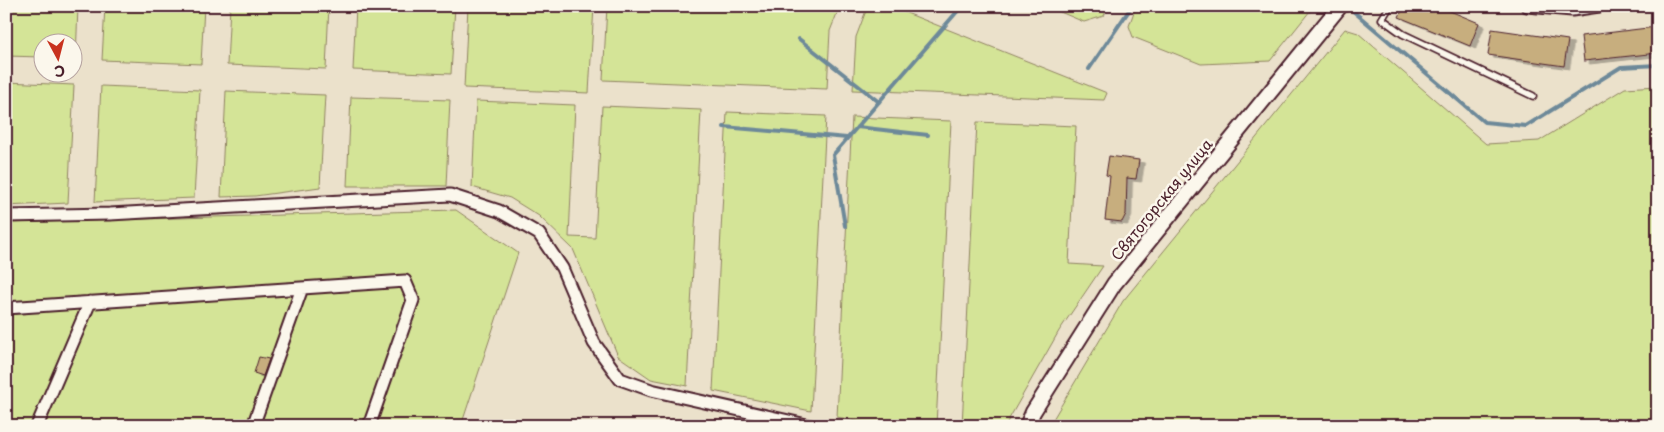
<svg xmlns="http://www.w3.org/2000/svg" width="1664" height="432" font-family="'Playpen Sans',sans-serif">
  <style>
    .green { fill: #d4e497; stroke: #8f8261 }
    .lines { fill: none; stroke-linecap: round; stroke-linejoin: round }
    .stream { stroke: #6d8999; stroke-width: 4 }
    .building { fill: #c7ae7e; stroke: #4a1f2b; filter: url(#shadow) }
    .service-casing { stroke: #4a1f2b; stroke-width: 9 }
    .minor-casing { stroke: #4a1f2b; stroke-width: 15 }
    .tertiary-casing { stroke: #4a1f2b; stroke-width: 18 }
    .service { stroke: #fbf7ec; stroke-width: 5.5 }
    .minor { stroke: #fbf7ec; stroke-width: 11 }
    .tertiary { stroke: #fbf7ec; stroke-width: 14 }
    .labels { text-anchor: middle; stroke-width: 5; stroke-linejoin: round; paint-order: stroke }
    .street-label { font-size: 15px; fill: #4a1f2b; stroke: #fbf7ec }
  </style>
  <defs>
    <filter id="shadow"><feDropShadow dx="5.5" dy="3" stdDeviation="0" flood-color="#0004"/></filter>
  </defs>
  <rect width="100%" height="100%" fill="#ebe1cb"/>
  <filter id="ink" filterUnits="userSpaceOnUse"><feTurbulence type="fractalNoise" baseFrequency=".02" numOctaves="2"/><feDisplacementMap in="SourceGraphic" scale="10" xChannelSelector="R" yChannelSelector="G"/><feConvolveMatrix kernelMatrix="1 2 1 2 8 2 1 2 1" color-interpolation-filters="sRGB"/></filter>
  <g filter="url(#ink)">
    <path class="green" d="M6,6H78L76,59L73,58L72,42H42V57L6,56Z
      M105,6H204L201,64L102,60Z
      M230,6H329L326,69L227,65Z
      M356,6H455L451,74L353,70Z
      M468,6H594L589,93L464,88Z
      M607,6H840L830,31L827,89L603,80Z
      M870,6H889L1107,93L1104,100L853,90L856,37L867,8Z
      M1046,6H1108L1104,16L1084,22Z
      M1136,6H1314L1270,61L1201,64L1133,37L1129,26Z
      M1345,29L1358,33L1486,144L1539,141L1625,88L1658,86V426H1049L1123,301Z
      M6,82L74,85L68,203L6,206Z
      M101,86L200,90L194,198L95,202Z
      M226,91L325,95L320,187L255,196L221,197Z
      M351,97L450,100L446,186H347Z
      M476,101L575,105L569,237L595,238L602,106L701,110L687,386L651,379L618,356L573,249L539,216L510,198L472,187Z
      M727,112L826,116L811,411L713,391Z
      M852,117L951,121L936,426H881L837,417Z
      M977,122L1076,126L1069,264L1103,266L1059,331L1005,426H962Z
      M456,210L518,253L461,426H6V223Z"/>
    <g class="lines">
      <path class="stream" d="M1353,11L1484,122L1526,126L1621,67L1658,65
        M799,39L879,102
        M1089,69L1132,6
        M724,127L847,138
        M857,127L928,135
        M845,226L833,155L962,6"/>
    </g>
    <path class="building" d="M1404,6H1438L1479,23L1470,46L1399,17Z
      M1656,27L1658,53L1584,61L1581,36Z
      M1492,29L1568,40L1564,66L1488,55Z
      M1109,156L1139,160L1136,179L1127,178L1126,214L1122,222L1105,220L1110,176L1106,175Z
      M259,357L269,359L263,376L254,373Z"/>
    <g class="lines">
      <g class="service-casing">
        <path id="service" d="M1390,6L1382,19L1403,34L1533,96"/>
      </g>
      <g class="minor-casing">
        <path id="minor" d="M1527,6L1572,10L1599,6
          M6,216L110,214L450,195L499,211L539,234L562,268L594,343L620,379L651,390L811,426
          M6,308L405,281L413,300L369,426
          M37,426L90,302
          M253,426L302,288"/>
      </g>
      <g class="tertiary-casing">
        <path id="tertiary" d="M1027,426L1033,412L1114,284L1340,6"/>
      </g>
      <use href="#service" class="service"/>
      <use href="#minor" class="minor"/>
      <use href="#tertiary" class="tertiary"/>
    </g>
  </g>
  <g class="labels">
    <g class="street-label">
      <text transform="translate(1162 200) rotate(-51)" y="5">Святогорская улица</text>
    </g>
  </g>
  <rect width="1664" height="432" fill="none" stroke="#fbf7ec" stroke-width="25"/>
  <rect x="12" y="12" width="1639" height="407" fill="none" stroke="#4a1f2b" stroke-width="2" filter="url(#ink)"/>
  <g transform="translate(58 58) rotate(173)"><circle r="24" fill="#fbf7ec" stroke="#b4a19f"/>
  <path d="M0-4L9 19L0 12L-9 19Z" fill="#c8321e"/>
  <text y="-8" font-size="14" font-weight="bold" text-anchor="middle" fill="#4a1f2b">С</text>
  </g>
</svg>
